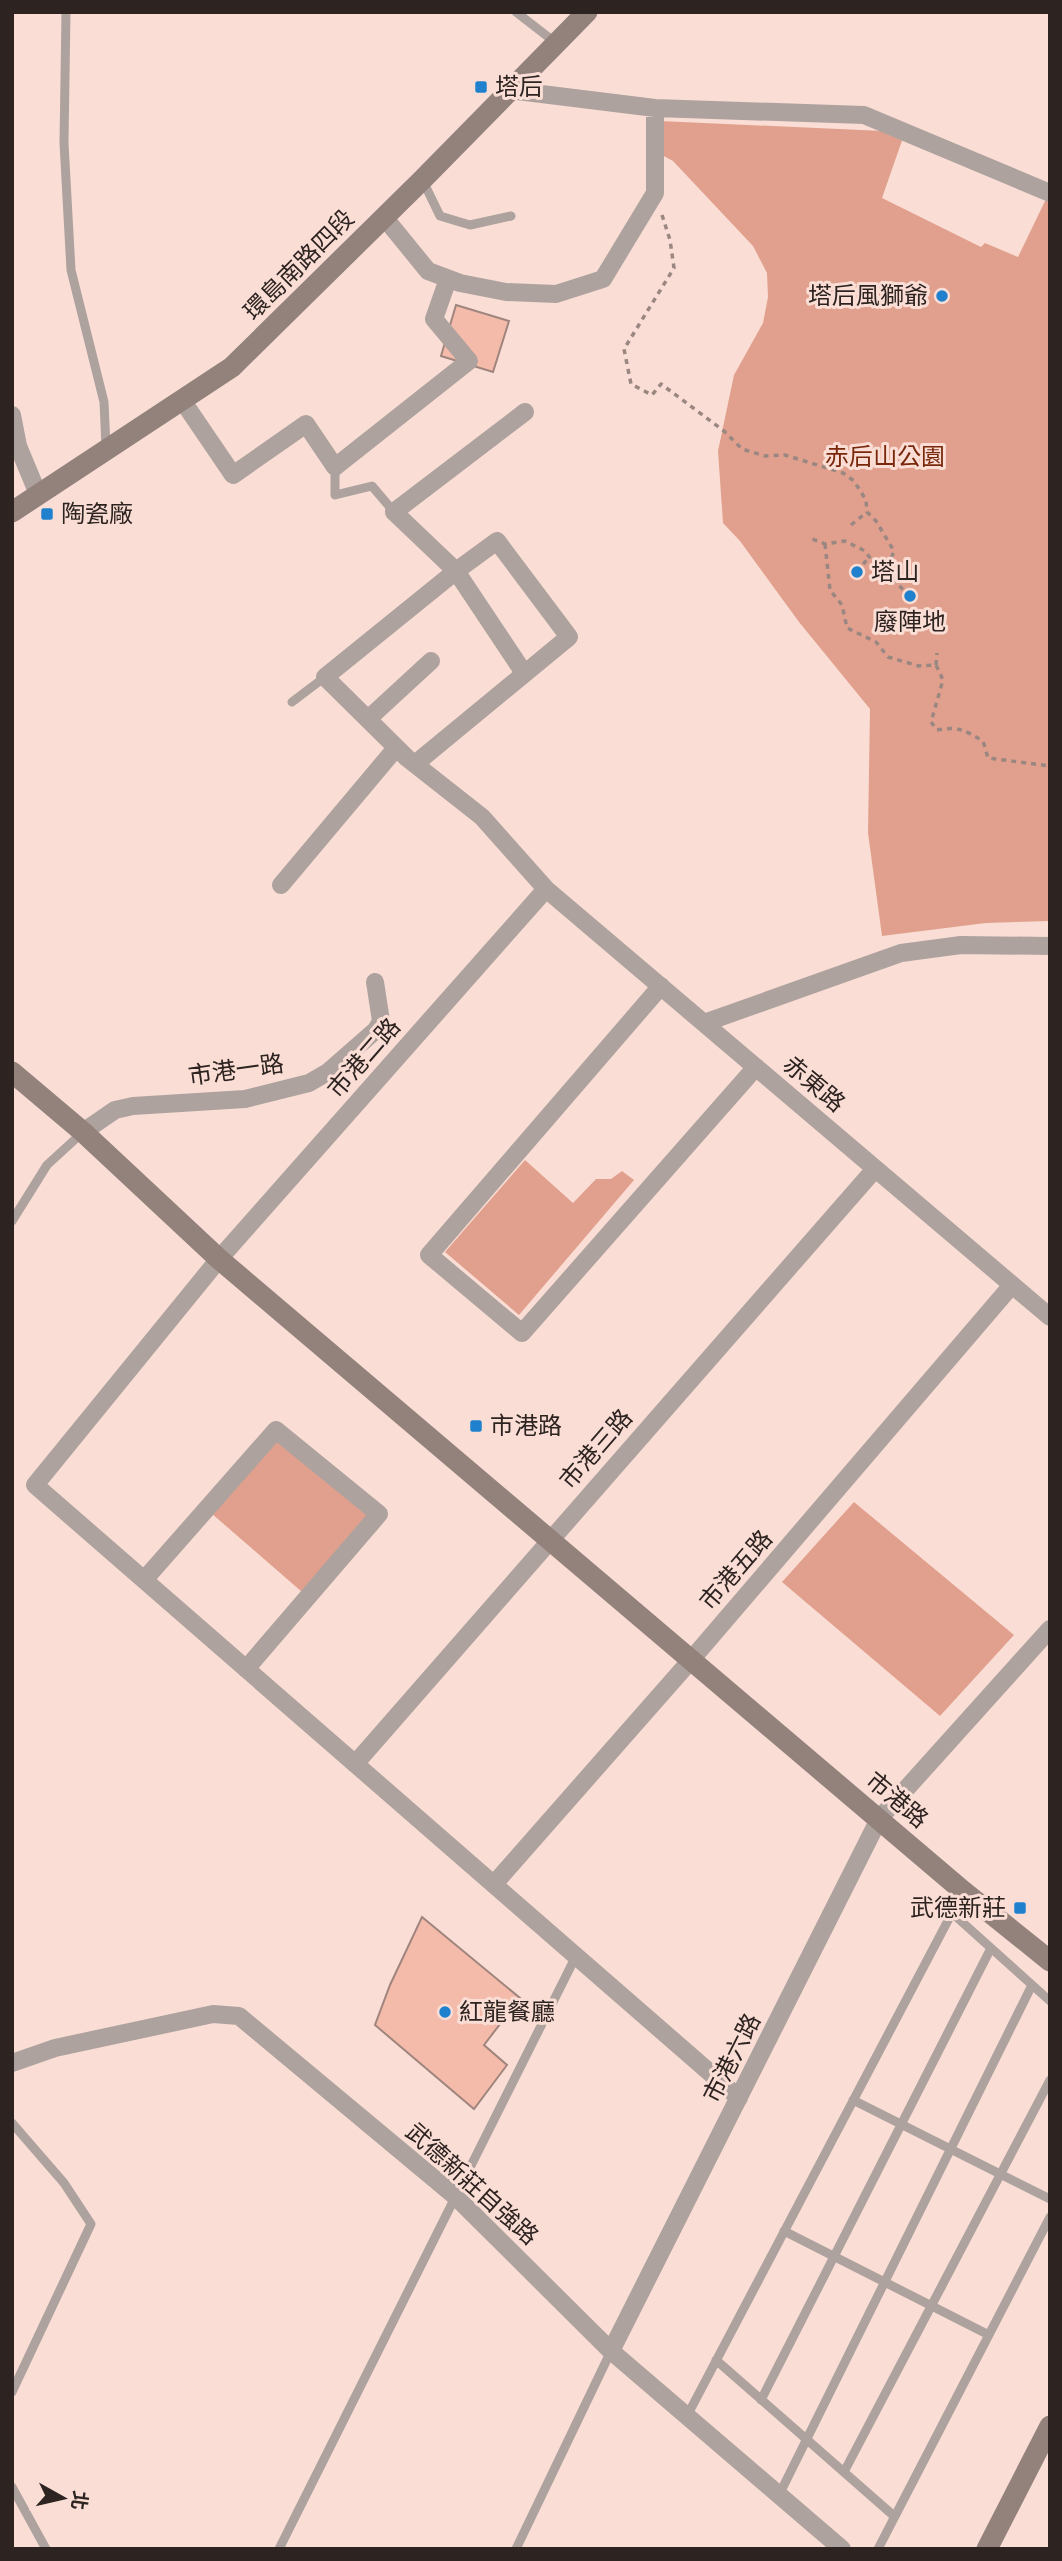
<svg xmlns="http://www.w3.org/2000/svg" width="1062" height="2561" font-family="'Golos Text','Noto Sans TC',sans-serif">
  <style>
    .green { fill: #e1a08d }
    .building { fill: #f5bbaa; stroke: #9f857e; stroke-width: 2 }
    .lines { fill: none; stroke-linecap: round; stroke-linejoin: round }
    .path { stroke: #9b8781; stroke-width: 3.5; stroke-dasharray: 5 5; stroke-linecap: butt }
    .lane { stroke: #aea29e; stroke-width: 9 }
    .street { stroke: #aea29e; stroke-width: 18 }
    .secondary { stroke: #93827c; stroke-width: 21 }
    .poi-dot { fill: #1f81cd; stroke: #faded5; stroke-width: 2.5 }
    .labels { text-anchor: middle; stroke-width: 6; stroke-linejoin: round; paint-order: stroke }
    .poi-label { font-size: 24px; fill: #2d2320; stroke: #faded5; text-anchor: start }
    .street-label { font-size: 24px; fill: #2d2320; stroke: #faded5 }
    .park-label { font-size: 24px; fill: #79280c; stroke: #faded5 }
  </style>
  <rect width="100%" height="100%" fill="#faded5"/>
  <path class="green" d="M660,121L905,132L882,198L981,247L985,243L1018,257L1047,197L1050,198V921L986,923L882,936L868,833L870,709L799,622L740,541L723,523L718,451L734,375L763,323L768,297L767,273L753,246L673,161L660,154Z
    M525,1160L573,1203L596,1179H611L622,1171L634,1180L519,1315L445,1252Z
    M277,1438L368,1516L302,1592L211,1513Z
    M854,1502L1014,1635L940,1716L782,1582Z"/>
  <path class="building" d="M456,305L509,321L493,372L441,356Z
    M422,1917L520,1998L484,2045L507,2065L474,2109L375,2025L390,1985Z"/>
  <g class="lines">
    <path class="path" d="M662,215L670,240L674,268L624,349L631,384L652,395L661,384L724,431L742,449L765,456L785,455L843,473L854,481L866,500L867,512L876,521L894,551L886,571L874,563L865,551L845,541L825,544L810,538
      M851,525L867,512
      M825,544L830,590L842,605L847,628L876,642L888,657L919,666L936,665L943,680L931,722L937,730C959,726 964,730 983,741L988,758L1050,766
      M886,571L906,593
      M857,572L869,557
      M936,665L937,653"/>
    <path class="lane" d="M66,12L64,143L71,270L104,402L106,447
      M516,12L556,43
      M423,181L440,216L470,225L511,216
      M335,467V495L372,486L394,512
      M292,702L325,677
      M12,1221L47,1165L82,1133
      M952,1913L1050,2001
      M853,2100L1050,2199
      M12,2123L64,2183L91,2224L12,2392
      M784,2231L989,2335
      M716,2360L894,2516
      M761,2400L991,1948
      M687,2416L963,1892
      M844,2472L1050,2080
      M12,2487L46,2549
      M779,2495L1032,1985
      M279,2549L576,1956
      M516,2549L611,2351
      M878,2549L1050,2217"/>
    <path class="street" d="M509,90L655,108L864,115L1050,193
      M384,217L428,271L460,283L506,292L556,294L603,279L655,193V108
      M182,400L233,475L306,424L335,467L469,361L434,319L448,279
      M525,412L394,512L456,571L325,677L407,758L482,817L546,889L1050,1317
      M12,415L18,446L38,494
      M368,719L431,661
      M415,764L569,637L497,541L456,571L524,673
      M281,885L396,748
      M546,889L219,1259L35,1485L739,2098
      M661,986L429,1255L522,1333L756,1067
      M704,1023L901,953L961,945L1050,946
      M83,1132L115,1110L133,1106L245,1099L309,1083L328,1072L376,1030L381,1021L375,982
      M144,1580L276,1430L379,1514L246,1669
      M355,1764L875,1169
      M494,1884L691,1660L1012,1285
      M12,2063L55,2048L213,2014L239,2016L455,2196L611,2351L842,2549
      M611,2351L879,1819L1050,1629"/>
    <path class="secondary" d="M12,512L232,367L422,180L587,12
      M12,1072L83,1132L219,1259L963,1891L1050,1961
      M987,2549L1050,2426"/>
  </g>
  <g class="poi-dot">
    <rect x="474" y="80" width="14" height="14" rx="3.5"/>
    <circle cx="942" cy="296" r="7"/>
    <rect x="40" y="507" width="14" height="14" rx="3.5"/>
    <circle cx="857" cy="572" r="7"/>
    <circle cx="910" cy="596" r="7"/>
    <rect x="469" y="1419" width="14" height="14" rx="3.5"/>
    <rect x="1013" y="1901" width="14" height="14" rx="3.5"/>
    <circle cx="445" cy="2012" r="7"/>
  </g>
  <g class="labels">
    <g class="poi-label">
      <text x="495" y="95">塔后</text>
      <text x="928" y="304" text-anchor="end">塔后風獅爺</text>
      <text x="61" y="522">陶瓷廠</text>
      <text x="871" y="580">塔山</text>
      <text x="910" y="630" text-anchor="middle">廢陣地</text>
      <text x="490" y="1434">市港路</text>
      <text x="1006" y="1916" text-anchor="end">武德新莊</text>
      <text x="459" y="2020">紅龍餐廳</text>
    </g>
    <g class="street-label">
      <text transform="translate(299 265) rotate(-45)" y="8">環島南路四段</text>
      <text transform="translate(364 1058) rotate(-49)" y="8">市港二路</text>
      <text transform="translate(236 1070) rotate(-8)" y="8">市港一路</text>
      <text transform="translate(814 1084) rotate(40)" y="8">赤東路</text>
      <text transform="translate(596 1449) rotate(-49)" y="8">市港三路</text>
      <text transform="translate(736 1570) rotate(-49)" y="8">市港五路</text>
      <text transform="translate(897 1800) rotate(40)" y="8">市港路</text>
      <text transform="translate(732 2058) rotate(-63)" y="8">市港六路</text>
      <text transform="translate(472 2184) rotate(42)" y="8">武德新莊自強路</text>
    </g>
    <g class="park-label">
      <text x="885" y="465">赤后山公園</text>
    </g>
  </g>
  <rect width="1062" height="2561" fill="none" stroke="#2d2320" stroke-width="28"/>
  <g transform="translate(63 2498) rotate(98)" stroke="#faded5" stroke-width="5" paint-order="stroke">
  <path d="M0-5L12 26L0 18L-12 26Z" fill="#2d2320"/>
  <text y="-10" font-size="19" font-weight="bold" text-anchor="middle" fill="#2d2320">北</text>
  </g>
</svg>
